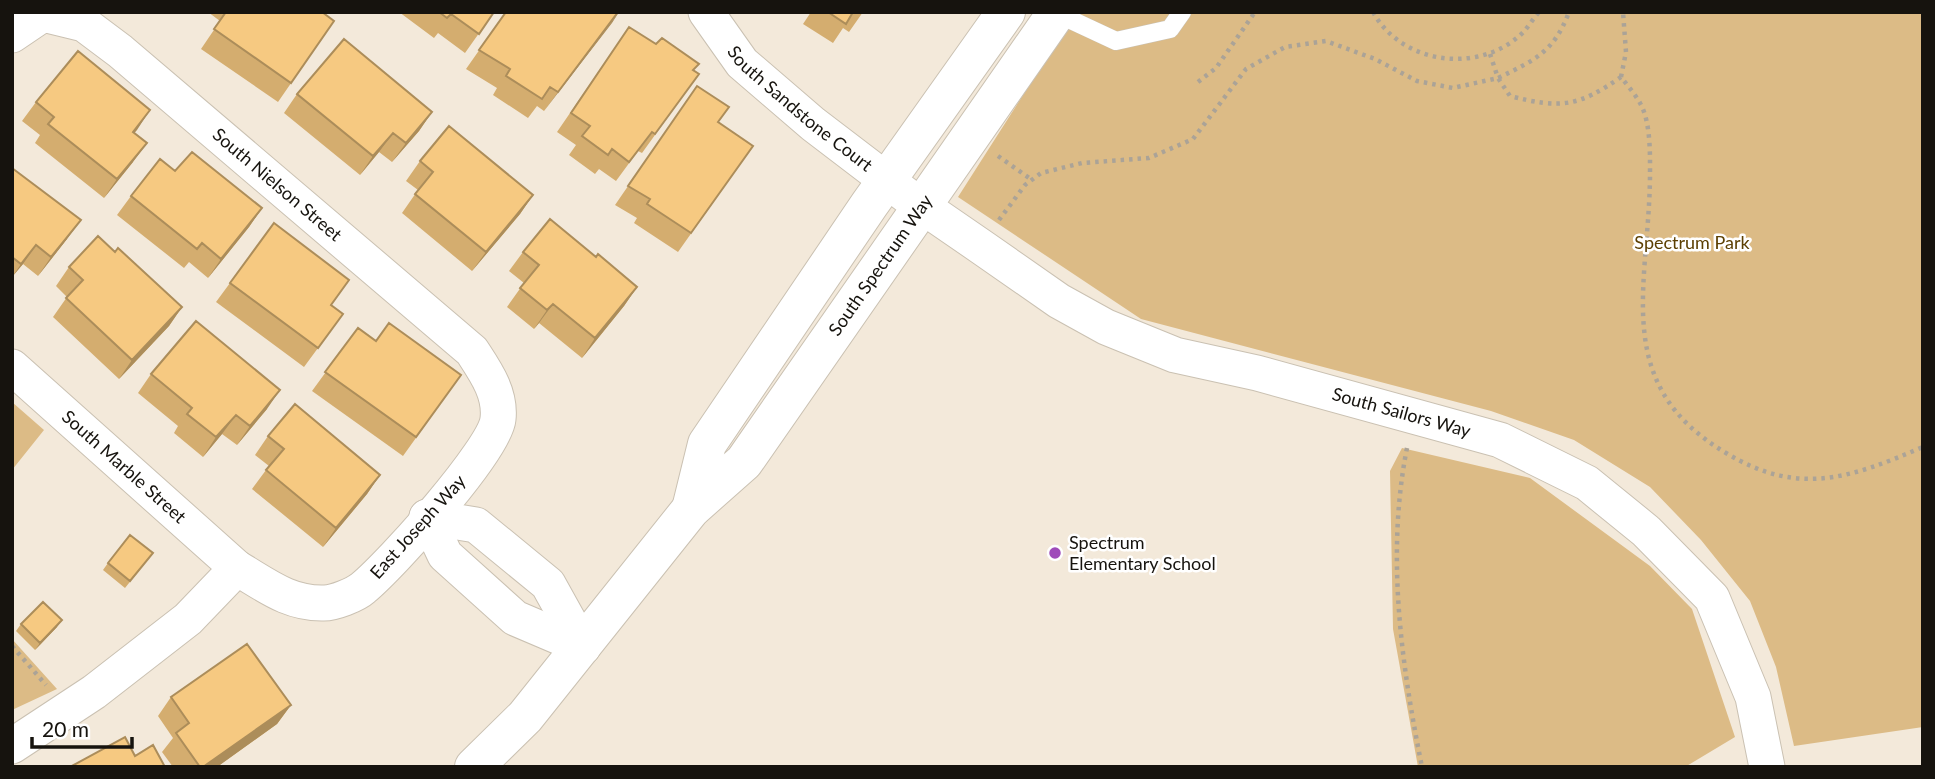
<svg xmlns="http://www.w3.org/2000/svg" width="1935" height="779" font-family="Lato,sans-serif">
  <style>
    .green { fill: #dcbb86 }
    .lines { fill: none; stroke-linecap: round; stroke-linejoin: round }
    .lane-casing { stroke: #cac1b2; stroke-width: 19 }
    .street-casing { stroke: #cac1b2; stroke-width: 37 }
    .secondary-casing { stroke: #cac1b2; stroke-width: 40 }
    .path { stroke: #aba397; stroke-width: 4.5; stroke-dasharray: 3.5 5; stroke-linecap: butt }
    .lane { stroke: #fff; stroke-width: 18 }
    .street { stroke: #fff; stroke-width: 35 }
    .secondary { stroke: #fff; stroke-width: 38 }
    .wall { fill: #d4ad6f }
    .shaded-wall { fill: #ac8d5a }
    .building { fill: #f6c981; stroke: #ac8d5a; stroke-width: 2 }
    .poi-dot { fill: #9f4bba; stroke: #fff; stroke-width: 2.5 }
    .labels { text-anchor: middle; stroke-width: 5; stroke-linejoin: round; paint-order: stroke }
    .street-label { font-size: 18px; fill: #16130e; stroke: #fff }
    .park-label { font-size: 18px; fill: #5c3f02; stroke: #fff }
    .poi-label { font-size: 18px; fill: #16130e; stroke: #fff; text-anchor: start }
  </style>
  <rect width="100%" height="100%" fill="#f3e9da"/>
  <path class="green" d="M1076,12H1923V727L1794,746L1776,667L1750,601L1701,540L1650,487L1574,440L1491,411L1141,319L958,197Z
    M12,402L44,430L12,470Z
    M1402,448L1530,478L1650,566L1692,609L1735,737L1685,767H1418L1393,629L1390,471Z
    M12,639L57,689L12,710Z"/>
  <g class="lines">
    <g class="lane-casing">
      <path id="lane" d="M1056,13L1116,41L1170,29L1182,12"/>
    </g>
    <g class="street-casing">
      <g id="street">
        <path id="s1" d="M706,12L742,63L813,124L906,195L983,248L1059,301L1106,327L1175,355L1257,373L1500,440L1587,483L1646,531L1712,598L1753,697L1767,767"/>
        <path id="s2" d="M12,35L43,14L84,24L120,51L472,351C485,371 501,393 498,419C495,450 391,565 363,588C355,595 334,603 324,603C289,604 266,585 237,568L188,619L94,692L12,746"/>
        <path id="s3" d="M12,367L237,568"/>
        <path d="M427,517L476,525L548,584L583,647"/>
        <path d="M427,517L445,555L515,618L583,647"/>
      </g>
    </g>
    <g class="secondary-casing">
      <g id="secondary">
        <path d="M691,509L707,444L869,205L1006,12"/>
        <path id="s4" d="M474,767L525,717L691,509L744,462L1057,12"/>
      </g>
    </g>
    <path class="path" d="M1373,12C1401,63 1474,74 1518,37C1526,31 1532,20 1539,12
      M1490,54L1498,78C1535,60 1554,52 1569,12
      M1621,77L1626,52L1623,12
      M1198,82L1216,68L1255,12
      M998,156L1032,180
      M999,220L1025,185L1041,173L1082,163L1149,158L1193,139L1246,69L1285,47L1326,41L1375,59L1417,81L1453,88L1498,78L1510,96C1560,109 1578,107 1621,77C1627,85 1635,94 1640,103C1651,122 1650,155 1650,176C1649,287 1610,384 1726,453C1799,497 1850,478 1923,447
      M1407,448C1386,553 1401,663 1422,767
      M12,646L46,685"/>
    <use href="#lane" class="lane"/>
    <use href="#street" class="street"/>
    <use href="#secondary" class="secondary"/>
  </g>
  <path class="wall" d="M208,12H322L334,21L278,102L201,49L220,21Z
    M399,12H494L465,53L438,33L434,38Z
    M506,12H619L544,111L537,106L528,118L493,95L497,88L466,69Z
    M811,12H863L849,32L843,28L833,43L803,24Z
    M629,27L699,74L642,153L638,151L616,181L599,169L595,174L569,155L576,145L557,132Z
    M697,86L718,122L753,146L678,252L634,223L637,218L615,205Z
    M297,94L432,112L419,131L392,162L379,152L360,175L284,113Z
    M36,102L134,133L133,162L104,198L35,143L40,135L22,121Z
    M420,161L533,195L520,214L472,271L402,213L418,190L406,181Z
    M12,168L67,239L38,276L23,264L12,277Z
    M175,171L262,208L249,227L208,278L189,262L184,268L117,215L131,196Z
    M115,252L182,307L169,326L119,379L53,317L67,297L56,286L69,267Z
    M523,252L596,257L637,287L624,306L582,358L539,323L534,329L507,307L524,283L509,271Z
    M230,283L331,305L343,314L304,367L216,302Z
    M358,328L376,341L461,375L403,456L312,391Z
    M151,374L267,409L237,445L222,434L203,457L174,433L178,426L138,393Z
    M268,436L380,475L367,494L323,547L252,489L269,466L255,455Z
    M153,553L125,588L103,570L108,563Z
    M21,624L57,627L35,650L16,631Z
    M171,697L291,705L277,724L217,767H173L162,752L173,738L158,716Z"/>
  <path class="shaded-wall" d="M619,12L612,23L544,111L558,92Z
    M150,110L137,130L119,151L133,132Z
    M432,112L419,131L392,162L406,143Z
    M393,133L379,152L360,175L373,156Z
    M147,143L133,162L104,198L117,179Z
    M533,195L520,214L472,271L486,252Z
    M262,208L249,227L208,278L221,259Z
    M81,220L67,239L38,276L51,257Z
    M36,245L23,264L12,277L21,264Z
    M637,287L624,306L582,358L595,338Z
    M553,304L539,323L534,329L547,310Z
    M182,307L169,326L119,379L132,360Z
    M280,390L267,409L237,445L250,426Z
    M236,415L222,434L203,457L216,437Z
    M380,475L367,494L323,547L336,528Z
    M62,620L57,627L35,650L40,643Z
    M291,705L277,724L217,767H203Z"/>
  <path class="building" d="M226,12H322L334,21L291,83L214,29Z
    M439,12H494L479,34L451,14L447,18Z
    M506,12H618L558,92L550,87L542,99L506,76L510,69L479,50Z
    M828,12H853L846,24Z
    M629,27L656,44L662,38L699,64L693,70L699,74L655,134L652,132L629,162L612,149L608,155L582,136L590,126L571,113Z
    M344,39L432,112L406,143L393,133L373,156L297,94Z
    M78,51L150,110L133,132L147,143L117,179L48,124L54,117L36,102Z
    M697,86L729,107L718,122L753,146L691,233L647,204L650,199L628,186Z
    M449,126L533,195L486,252L415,194L433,172L420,161Z
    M192,152L262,208L221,259L202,243L197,249L131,196L160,159L175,171Z
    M12,168L81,220L51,257L36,245L21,264L12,257Z
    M550,219L596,257L598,254L637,287L595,338L553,304L547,310L520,288L539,265L523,252Z
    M274,223L349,280L331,305L343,314L318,348L230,283Z
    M98,236L115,252L118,248L182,307L132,360L66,298L83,280L69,267Z
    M196,321L280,390L250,426L236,415L216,437L187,414L192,408L151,374Z
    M389,323L461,375L416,437L325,372L358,328L376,341Z
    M295,404L380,475L336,528L266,470L284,449L268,436Z
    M130,535L153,553L130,581L108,563Z
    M43,602L62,620L40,643L21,624Z
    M247,644L291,705L203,767H200L176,733L189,723L171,697Z
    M125,737L135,756L153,745L165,767H70Z"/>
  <circle class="poi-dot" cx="1055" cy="553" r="7"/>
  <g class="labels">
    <g class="street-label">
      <text dy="6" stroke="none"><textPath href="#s1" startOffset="136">South Sandstone Court</textPath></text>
      <text dy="6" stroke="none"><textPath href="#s2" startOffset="331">South Nielson Street</textPath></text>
      <text dy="6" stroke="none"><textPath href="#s4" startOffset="648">South Spectrum Way</textPath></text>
      <text dy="6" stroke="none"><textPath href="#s1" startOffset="821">South Sailors Way</textPath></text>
      <text dy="6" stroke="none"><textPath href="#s3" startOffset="150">South Marble Street</textPath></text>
      <text transform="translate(418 527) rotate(-48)" y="6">East Joseph Way</text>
    </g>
    <g class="park-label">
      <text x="1692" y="249">Spectrum Park</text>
    </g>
    <g class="poi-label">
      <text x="1069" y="549">Spectrum<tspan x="1069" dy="21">Elementary School</tspan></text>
    </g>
  </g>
  <rect width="1935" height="779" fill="none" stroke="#16130e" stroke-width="28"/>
  <path d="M32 737v10h100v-10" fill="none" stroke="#16130e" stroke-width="3.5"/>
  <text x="42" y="737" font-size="21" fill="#16130e" stroke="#ffffff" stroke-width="5" paint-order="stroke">20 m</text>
</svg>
